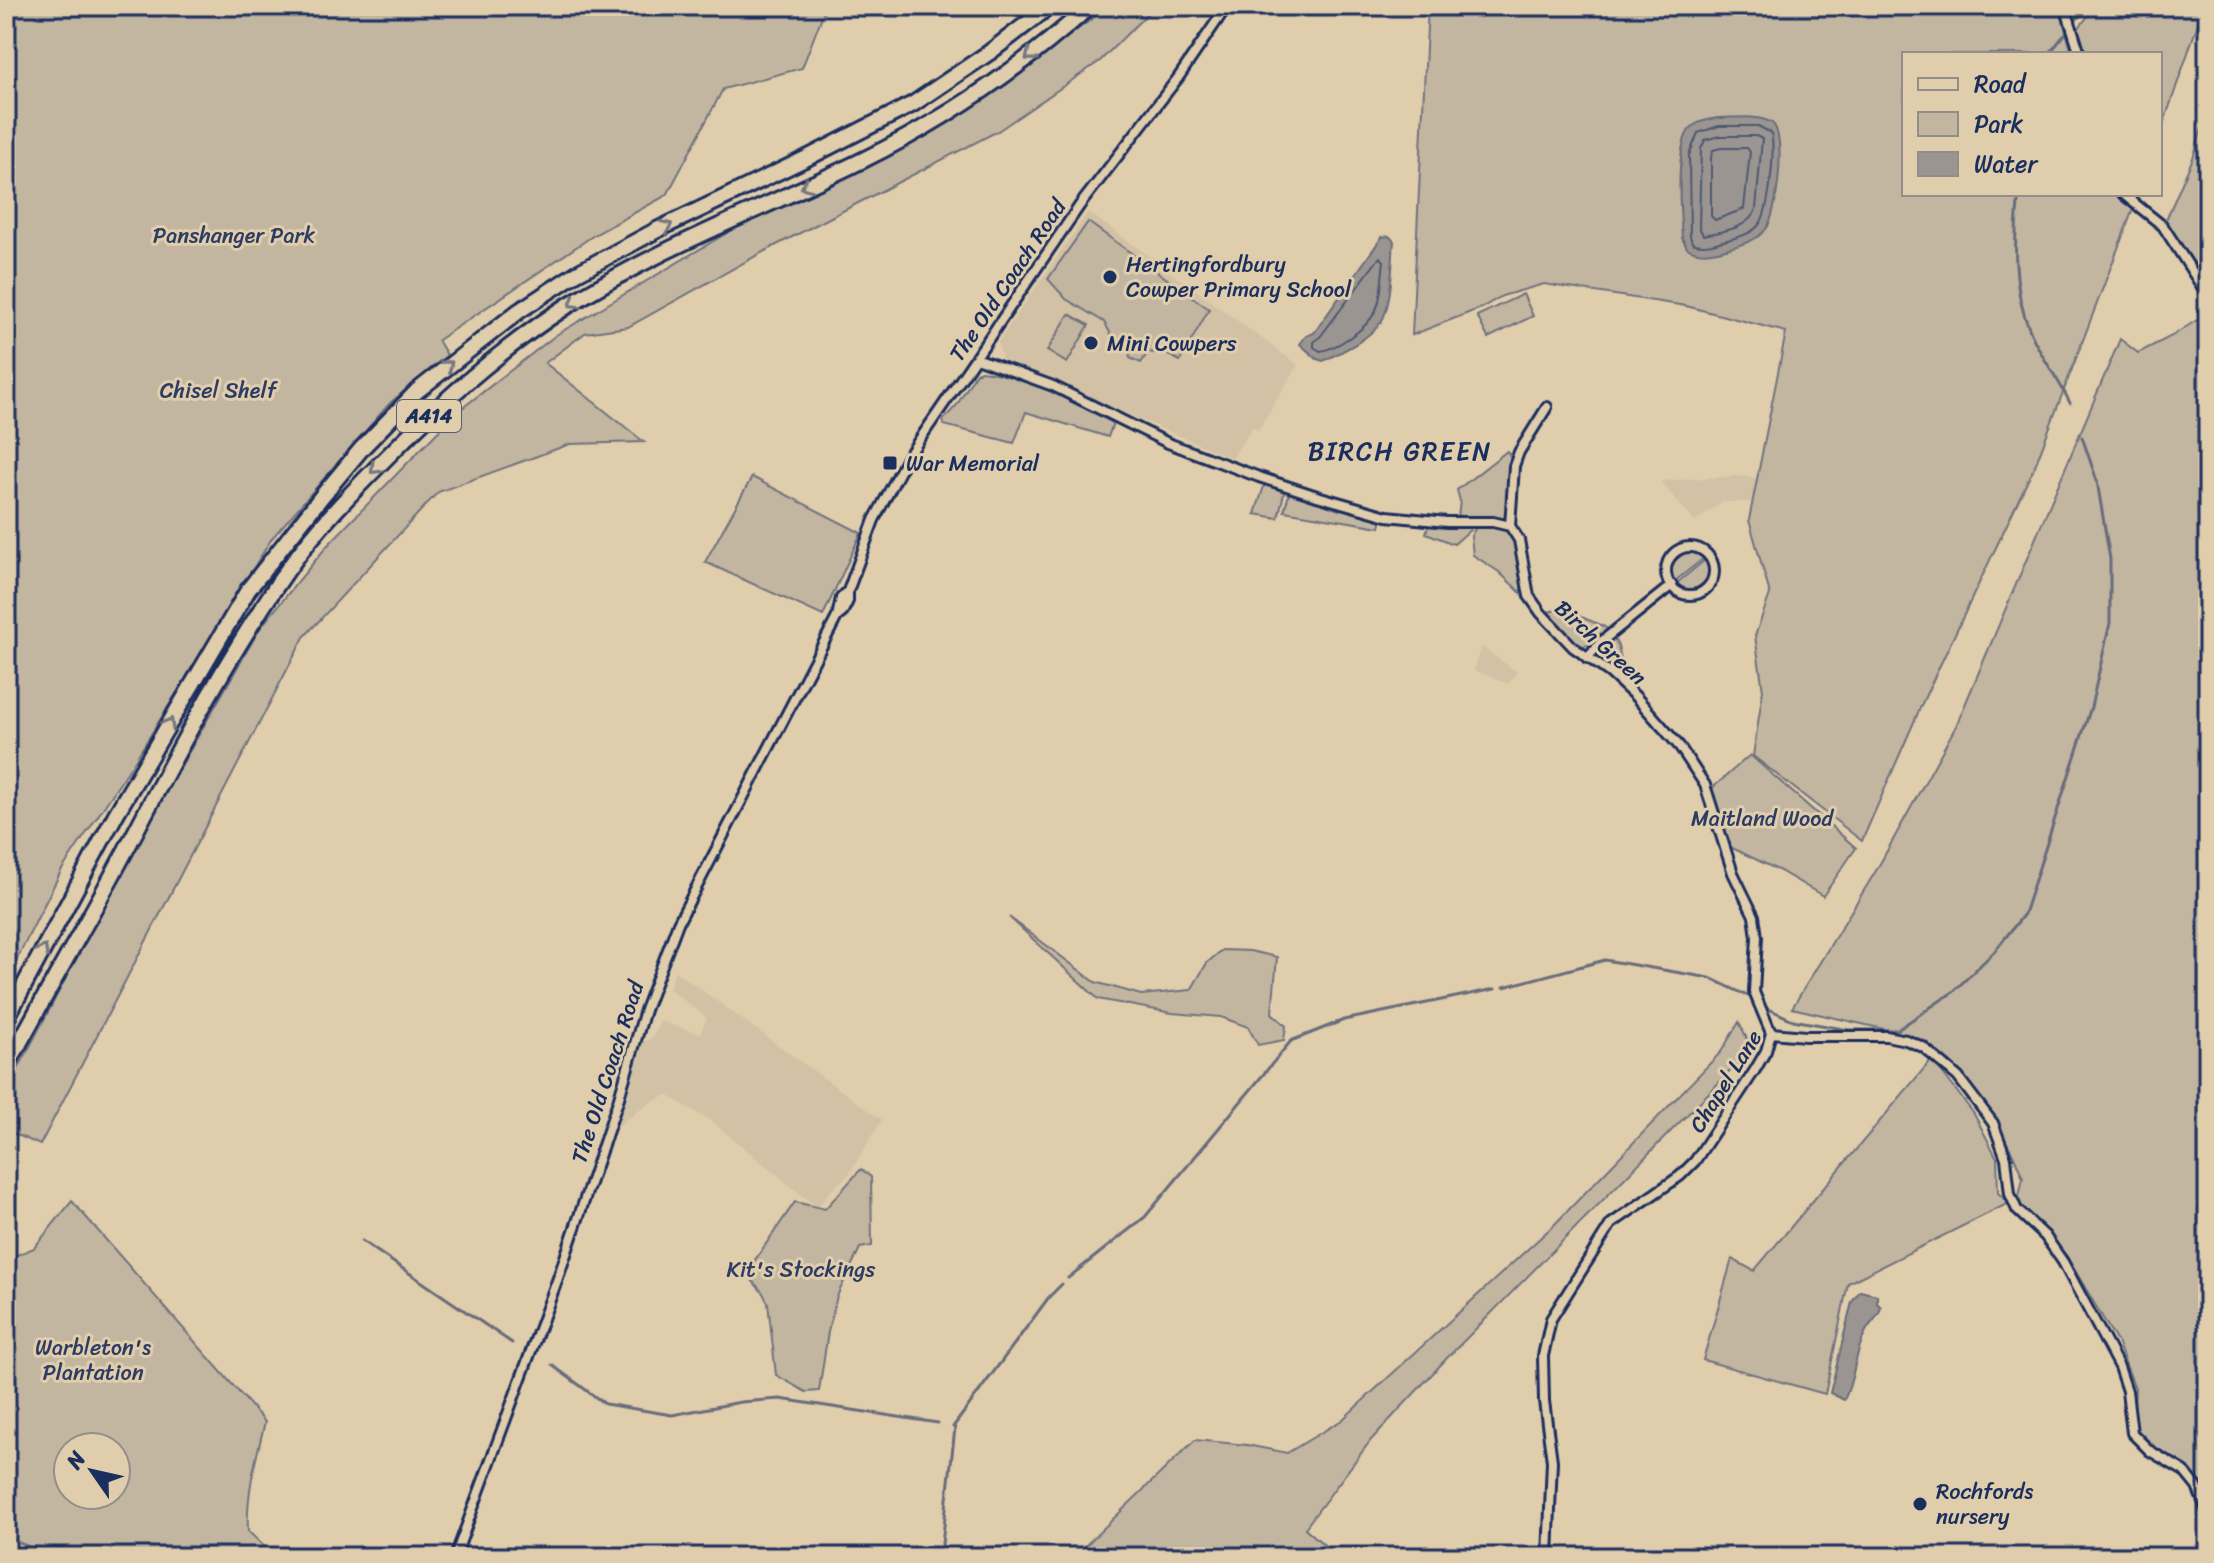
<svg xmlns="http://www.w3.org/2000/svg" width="2214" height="1563" font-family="Sriracha,sans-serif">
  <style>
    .built { fill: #d2c1a5 }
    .green { fill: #c3b6a0; stroke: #6f727f; stroke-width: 2; fill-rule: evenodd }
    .water { fill: #9a9590; stroke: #676c7c; stroke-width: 2 }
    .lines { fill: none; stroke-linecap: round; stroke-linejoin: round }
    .shore { stroke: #4e5872; stroke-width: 2 }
    .stream { stroke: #676c7c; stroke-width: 3 }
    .minor-casing { stroke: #1b2f5e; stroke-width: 14 }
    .trunk-casing { stroke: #1b2f5e; stroke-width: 20 }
    .minor { stroke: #e0cdab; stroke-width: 8 }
    .trunk { stroke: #e0cdab; stroke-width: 14 }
    .oneway { stroke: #747681 }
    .poi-dot { fill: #1b2f5e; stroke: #e0cdab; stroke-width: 3 }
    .labels { text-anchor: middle; stroke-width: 6; stroke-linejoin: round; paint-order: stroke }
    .shield { fill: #e0cdab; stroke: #565e75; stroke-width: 2 }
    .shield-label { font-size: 20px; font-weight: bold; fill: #1b2f5e }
    .park-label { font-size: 22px; fill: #2c3c65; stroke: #e0cdab }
    .poi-label { font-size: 22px; fill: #1b2f5e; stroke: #e0cdab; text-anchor: start }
    .street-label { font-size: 22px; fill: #1b2f5e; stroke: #e0cdab }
    .quarter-label { font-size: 26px; letter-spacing: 2px; fill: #1b2f5e; stroke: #e0cdab }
  </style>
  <rect width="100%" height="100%" fill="#e0cdab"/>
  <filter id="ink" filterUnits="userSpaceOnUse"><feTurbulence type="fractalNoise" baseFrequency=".0125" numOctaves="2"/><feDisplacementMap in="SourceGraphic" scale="16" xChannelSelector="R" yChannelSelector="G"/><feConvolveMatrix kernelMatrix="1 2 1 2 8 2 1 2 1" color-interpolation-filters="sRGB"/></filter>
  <g filter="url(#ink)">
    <path class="built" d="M1088,212L1298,365L1258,430L1253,427L1232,458L1010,365L1002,359L998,342Z
      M1736,476L1757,478L1752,502H1722L1695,522L1660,481Z
      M1482,647L1517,672L1508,684L1474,670Z
      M675,971L882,1120L849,1174L830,1191L818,1208L711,1121L667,1095L651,1102L618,1126L643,1042L653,1037L660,1021L700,1034L707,1018L669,989Z"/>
    <path class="green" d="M6,6H826L802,68L723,89L667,195L594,235L438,340L447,355L390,403L272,538L132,765L61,871L6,981Z
      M1105,6H1155L1100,61L998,131L765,251L628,327L585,333L545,363L644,442L570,444L438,492L304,637L40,1145L6,1130V1092L138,841L260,628L327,546L456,413L556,335L737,227L965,112L1096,16Z
      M1428,6H2059L2072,54H1904V194H2115L2133,209L2036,463L1924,699L1862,841L1753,756L1763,690L1755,636L1770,594L1749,520L1786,332L1686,306L1544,284L1502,296L1481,308L1412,335Z
      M2096,6H2204L2160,134V54H2086L2078,29Z
      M2208,108V282L2165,222L2193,158Z
      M1088,222L1209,309L1180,361L1160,351L1155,353L1148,352L1141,363L1130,358L1129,349L1115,341L1104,322L1066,299L1048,279Z
      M1523,294L1533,316L1488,338L1477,316Z
      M2208,313V1502C2196,1466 2158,1454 2133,1429L2135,1388L2117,1342L2066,1255L2028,1215L2018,1201L2023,1178L2014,1156L1995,1121L1950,1062L1910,1035L1792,1008L1877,869L1956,726L2120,339L2138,353L2172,336Z
      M1069,314L1089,325L1067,363L1047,351Z
      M981,371C1029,376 1071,400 1113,423L1108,437L1026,412L1014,443L944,425L943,420L957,405L976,373Z
      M1507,451L1512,459L1509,515L1503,519L1458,517L1460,501L1457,490Z
      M752,477L861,533L823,616L705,562Z
      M1265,483L1285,489L1278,518L1255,514Z
      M1290,491L1339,510L1343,507L1382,518L1380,527L1284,511Z
      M1429,524L1469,526L1470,530L1454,544L1426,533Z
      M1476,527C1486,527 1498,526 1507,532C1520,540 1526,579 1520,592L1499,572L1473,555L1471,536Z
      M1688,550L1698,552L1704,558L1675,581L1669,572L1672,563Z
      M1705,560C1716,575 1706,581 1694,591L1683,590L1677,583Z
      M1563,609L1605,627L1608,631L1591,645L1579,646L1547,612Z
      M1613,637L1618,646L1625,679L1599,660V650Z
      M1750,755L1856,848L1823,896L1780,871L1726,845L1710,790Z
      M1009,917L1095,982L1141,995L1191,990L1207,963L1222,950L1250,951L1277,957L1272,1013L1286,1026L1284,1040L1258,1045L1248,1027L1221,1017L1172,1013L1098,999Z
      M1739,1022L1752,1049L1446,1359L1371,1440L1305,1528L1330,1550L1361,1557H1089L1084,1547L1195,1440L1247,1445L1287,1453L1342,1420L1554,1225L1721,1052Z
      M1932,1059L1974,1114L1997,1158L1998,1193L2009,1203L1848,1283L1825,1394L1703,1360L1732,1259L1754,1271Z
      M861,1169L871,1177L872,1246L860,1248L837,1296L828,1332L819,1391L806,1392L776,1375L768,1303L763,1293L746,1273L795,1202L825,1209Z
      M72,1201L265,1422C256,1458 246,1493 248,1531L275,1557H54L6,1537V1311L12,1257L34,1248ZM68,1447H116V1495H68Z"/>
    <path class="water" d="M1718,118C1734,118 1758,114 1772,123C1787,134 1777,216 1766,229C1756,242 1737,246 1722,250C1709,253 1699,255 1687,248L1682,238C1680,213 1675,150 1689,130C1696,121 1708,120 1718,118Z
      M1389,236L1394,241C1392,262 1392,306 1381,322C1368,340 1343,351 1323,361L1317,359L1300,344L1306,336L1314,333L1382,237Z
      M1860,1291L1877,1295V1303L1881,1307C1879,1318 1870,1322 1865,1333C1854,1355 1855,1379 1844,1400L1830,1393L1852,1302Z"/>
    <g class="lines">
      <path class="shore" d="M1719,126H1758L1771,133C1775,149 1770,214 1758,226C1750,235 1735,238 1723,241C1713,244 1703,247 1692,243L1690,236L1689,155L1698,133Z
        M1720,136H1756L1762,139L1756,209C1749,229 1721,232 1703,235L1699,227L1701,149L1705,140Z
        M1721,148H1747L1750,152L1744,209L1715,220L1711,216V157L1713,150Z
        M1380,257L1384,261C1379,300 1384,315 1349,338C1340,344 1330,350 1320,351L1314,347V342L1320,337Z"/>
      <path class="stream" d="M2077,19L2087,6
        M2049,54L2065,34
        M2019,194C2014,239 2012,289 2030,331C2040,356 2059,379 2070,403
        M1504,987L1605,960L1710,978L1748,996
        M1764,1007L1793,1020L1849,1030H1897L1953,992L1994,952L2024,914L2091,707L2110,623V559L2097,481L2082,437
        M362,1241L512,1343
        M1068,1278L1145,1217L1291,1041L1344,1020L1495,989
        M552,1365L605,1404L672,1415L741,1402L780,1399L938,1423
        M953,1427L1049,1297L1062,1284
        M946,1557L942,1544L955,1428"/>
      <g class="minor-casing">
        <path id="minor" d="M2065,6L2080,54
          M2123,194L2163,226L2208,296
          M976,358L1053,386L1168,443L1259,477L1317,496L1387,516L1447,522H1493L1510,526L1519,540L1529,596L1541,613L1573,647L1610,673L1635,696L1680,747L1705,785L1733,873L1754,916L1757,937L1754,992L1771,1033
          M1510,526L1514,466L1519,452L1547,407
          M1666 571a24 24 0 1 1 48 0a24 24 0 1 1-48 0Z
          M837,617L841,598L848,591
          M1587,658L1602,641L1672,585
          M1771,1033L1806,1036H1886L1906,1040L1923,1047L1958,1077L1993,1123L2006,1158L2010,1194L2017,1210L2045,1236L2063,1262L2119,1367L2127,1391L2132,1433L2150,1451L2184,1471L2197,1487L2208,1513
          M455,1557L558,1278L618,1101L645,1010L678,923L837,617L842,613L848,601V591L874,520L907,458L1080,205L1178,78L1227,6
          M1548,1557L1552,1461L1544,1401L1543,1356L1551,1319L1611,1224L1680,1176L1695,1161L1755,1070L1766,1051L1771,1033"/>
      </g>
      <g class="trunk-casing">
        <path id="trunk" d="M6,1019L116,814L248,590L322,496L362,448L417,391L519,311L577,273L659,229L807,158L913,104L990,52L1050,6
          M6,1068C49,987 96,908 138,827C184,739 231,651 288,569C317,528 351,493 387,457C442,401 501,349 567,306C661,246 764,209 863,160C945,120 1022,67 1090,6"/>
      </g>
      <use href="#minor" class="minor"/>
      <use href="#trunk" class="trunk"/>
    </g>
    <defs><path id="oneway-chevron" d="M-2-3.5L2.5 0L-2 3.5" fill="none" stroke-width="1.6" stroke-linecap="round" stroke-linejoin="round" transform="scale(2)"/></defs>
    <g class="oneway">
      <use href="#oneway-chevron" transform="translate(1030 56) rotate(142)"/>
      <use href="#oneway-chevron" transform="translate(806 186) rotate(156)"/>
      <use href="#oneway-chevron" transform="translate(667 226) rotate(-26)"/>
      <use href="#oneway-chevron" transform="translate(574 303) rotate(148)"/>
      <use href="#oneway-chevron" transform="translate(448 365) rotate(-40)"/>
      <use href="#oneway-chevron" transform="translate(375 469) rotate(135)"/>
      <use href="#oneway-chevron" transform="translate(169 723) rotate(-60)"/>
      <use href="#oneway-chevron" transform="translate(43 950) rotate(-62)"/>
    </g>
  </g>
  <g class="poi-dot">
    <circle cx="1110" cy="277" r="8"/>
    <circle cx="1091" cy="343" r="8"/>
    <rect x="882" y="455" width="16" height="16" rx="4"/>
    <circle cx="1920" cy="1504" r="8"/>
  </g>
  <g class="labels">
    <rect class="shield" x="397" y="400" width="64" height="32" rx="6"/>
    <g class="shield-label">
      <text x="429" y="423">A414</text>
    </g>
    <g class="park-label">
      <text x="234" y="243">Panshanger Park</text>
      <text x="218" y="398">Chisel Shelf</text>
      <text x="1762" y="826">Maitland Wood</text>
      <text x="801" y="1277">Kit's Stockings</text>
      <text x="93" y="1355">Warbleton's<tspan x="93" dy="25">Plantation</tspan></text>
    </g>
    <g class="poi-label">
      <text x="1126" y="272">Hertingfordbury<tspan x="1126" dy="25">Cowper Primary School</tspan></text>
      <text x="1107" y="351">Mini Cowpers</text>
      <text x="906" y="471">War Memorial</text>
      <text x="1936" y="1499">Rochfords<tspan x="1936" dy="25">nursery</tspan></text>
    </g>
    <g class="street-label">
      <text transform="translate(1007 280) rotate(-56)" y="8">The Old Coach Road</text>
      <text transform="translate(1601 642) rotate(42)" y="8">Birch Green</text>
      <text transform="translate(607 1072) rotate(-72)" y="8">The Old Coach Road</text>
      <text transform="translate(1725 1081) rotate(-58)" y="8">Chapel Lane</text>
    </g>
    <g class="quarter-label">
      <text x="1400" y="460">BIRCH GREEN</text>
    </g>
  </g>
  <rect width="2214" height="1563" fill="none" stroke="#e0cdab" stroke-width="32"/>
  <rect x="16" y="16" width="2182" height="1531" fill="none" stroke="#1b2f5e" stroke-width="3" filter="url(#ink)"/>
  <rect x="1902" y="52" width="260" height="144" fill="#e0cdab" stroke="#918e8c" stroke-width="2"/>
  <rect x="1918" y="78" width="40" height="12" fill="#e0cdab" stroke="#918e8c" stroke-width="2"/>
  <text x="1974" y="92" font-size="24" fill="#1b2f5e">Road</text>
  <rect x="1918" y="112" width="40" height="24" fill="#c3b6a0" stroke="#918e8c" stroke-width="2"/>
  <text x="1974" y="132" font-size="24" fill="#1b2f5e">Park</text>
  <rect x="1918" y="152" width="40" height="24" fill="#9a9590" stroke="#918e8c" stroke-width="2"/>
  <text x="1974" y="172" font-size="24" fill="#1b2f5e">Water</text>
  <g transform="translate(92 1471) rotate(304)"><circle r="38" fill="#e0cdab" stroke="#918e8c" stroke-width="2"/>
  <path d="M0-6L14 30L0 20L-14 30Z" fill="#1b2f5e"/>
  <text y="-12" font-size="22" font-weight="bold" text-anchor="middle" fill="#1b2f5e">N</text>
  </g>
</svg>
